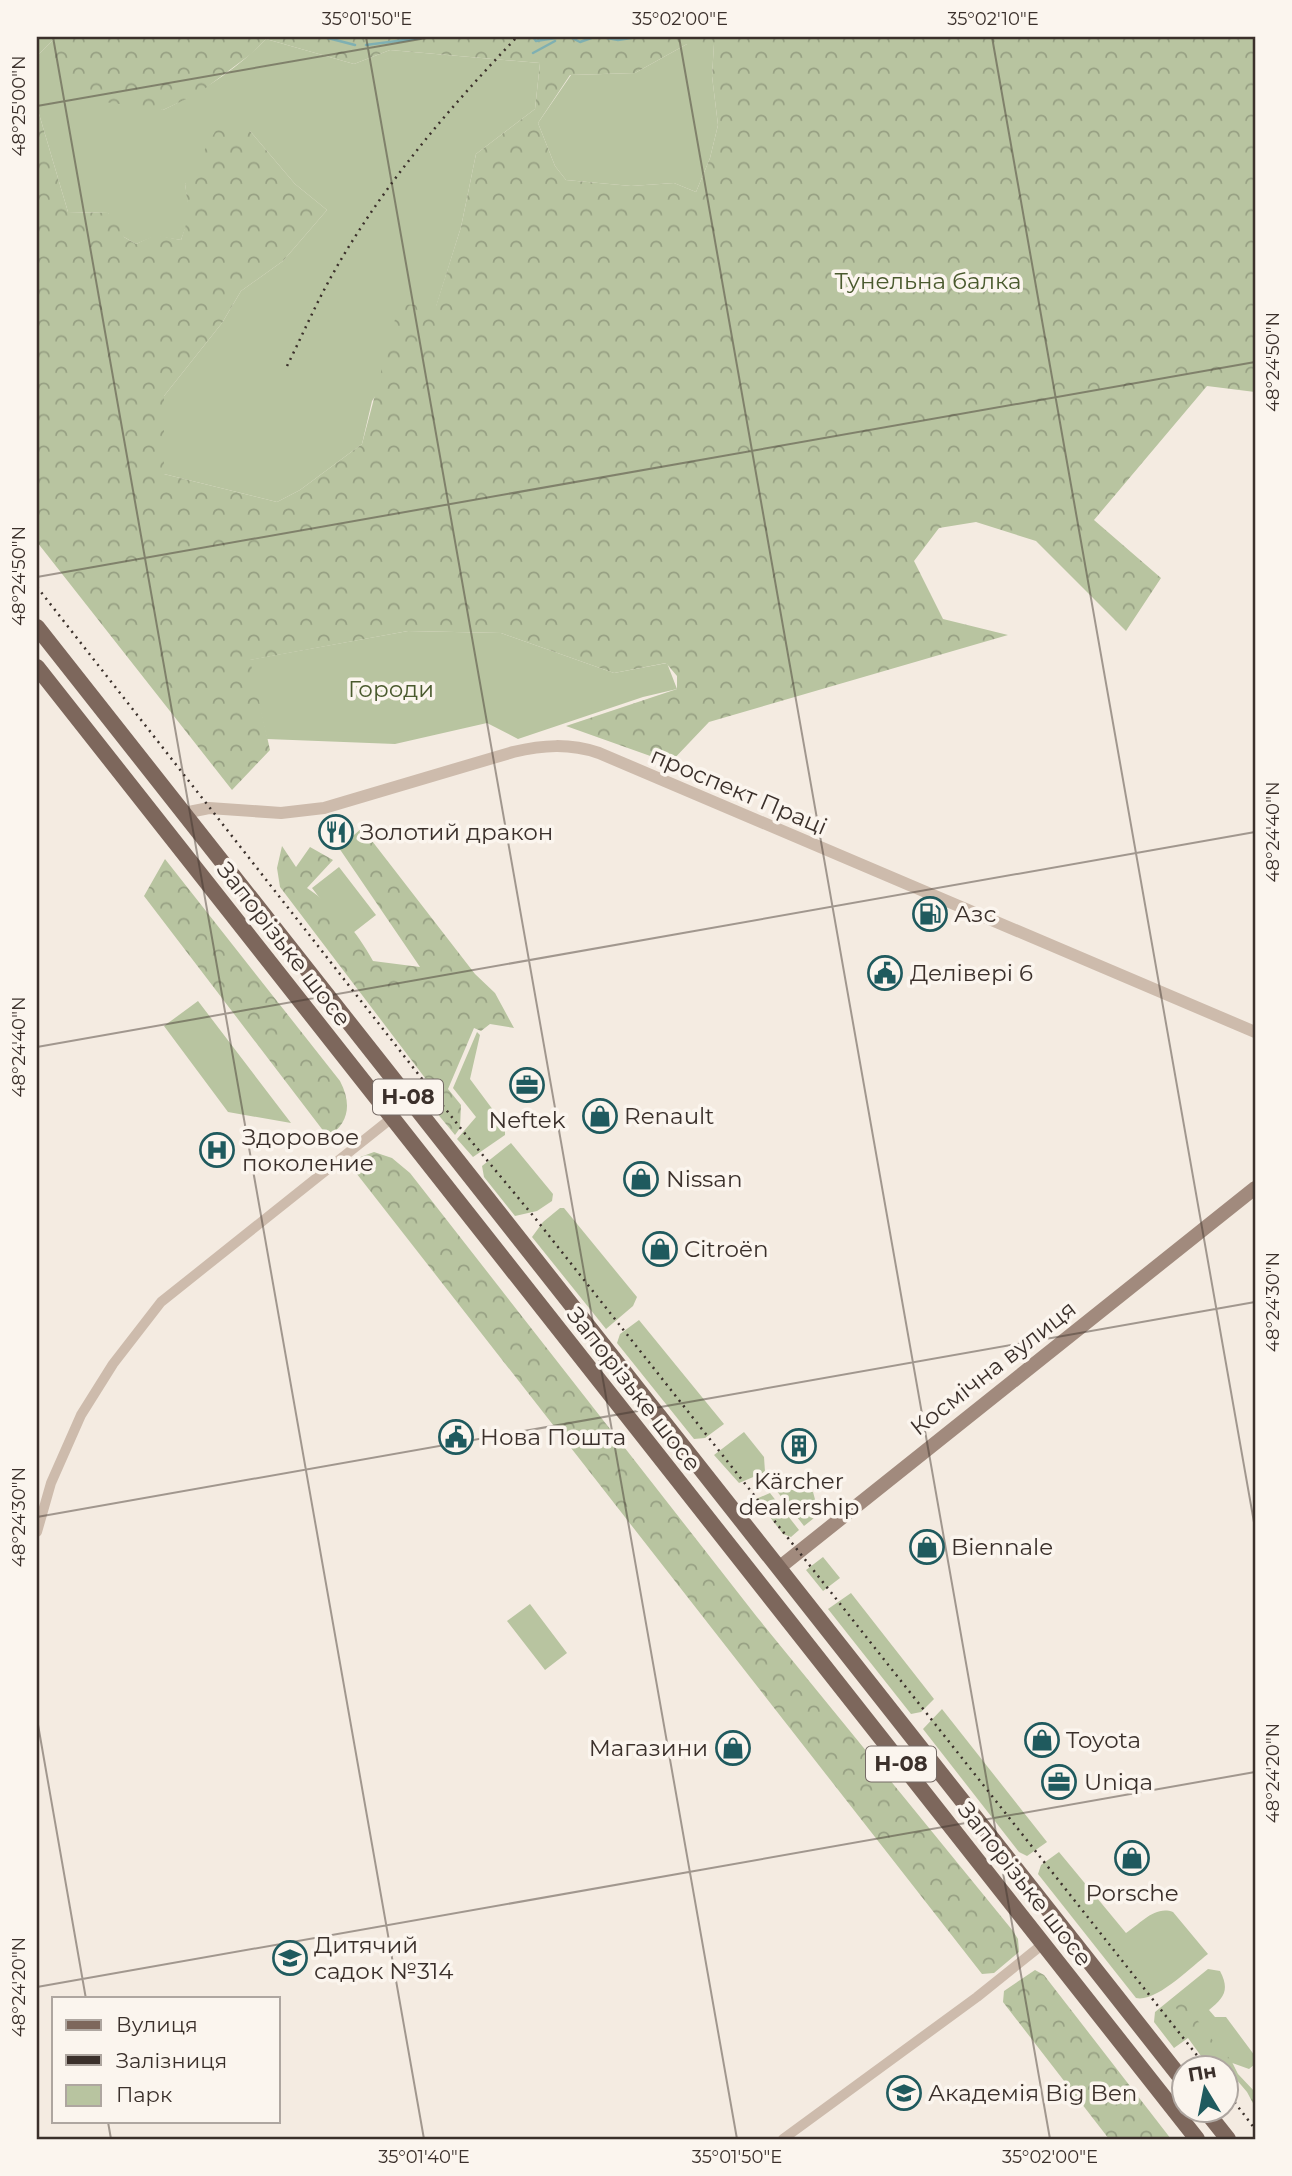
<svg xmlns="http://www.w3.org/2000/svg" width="1292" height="2176" font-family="Montserrat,sans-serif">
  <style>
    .green { fill: #b8c4a0 }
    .forest { fill: url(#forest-crowns); fill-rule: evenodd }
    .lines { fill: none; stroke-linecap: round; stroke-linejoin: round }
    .stream { stroke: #7fb0b2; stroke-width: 2.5 }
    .minor { stroke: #cdbbac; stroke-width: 10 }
    .tertiary { stroke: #cdbbac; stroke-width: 12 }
    .secondary { stroke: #a18a7d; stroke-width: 14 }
    .primary { stroke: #7d675c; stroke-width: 16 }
    .rail { stroke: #3b302b; stroke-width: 2.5; stroke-dasharray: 2 5; stroke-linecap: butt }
    .ticks { fill: none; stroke: #3b302b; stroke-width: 2; stroke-opacity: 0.45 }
    .labels { text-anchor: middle; stroke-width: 7; stroke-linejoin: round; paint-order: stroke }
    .shield { fill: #fbf5ee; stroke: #756b66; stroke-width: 2 }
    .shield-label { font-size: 21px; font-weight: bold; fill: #3b302b }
    .park-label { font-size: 23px; fill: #4a5a2e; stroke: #fbf5ee }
    .street-label { font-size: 23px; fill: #3b302b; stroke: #fbf5ee }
    .poi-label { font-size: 23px; fill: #3b302b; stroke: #fbf5ee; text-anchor: start }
    .neatline { fill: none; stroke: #3b302b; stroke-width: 2.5 }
    .ticks-label { font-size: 18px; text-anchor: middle; fill: #3b302b }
  </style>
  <defs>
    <pattern id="forest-crowns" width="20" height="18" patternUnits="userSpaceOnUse" patternTransform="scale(1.75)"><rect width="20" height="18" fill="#b8c4a0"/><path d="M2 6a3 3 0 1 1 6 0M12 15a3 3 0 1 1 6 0" fill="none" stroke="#97a083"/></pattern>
  </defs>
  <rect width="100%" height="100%" fill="#f4ebe1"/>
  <path class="green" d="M37,37H56L37,56L163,110C202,92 236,70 266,39L354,64L390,50L540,63L535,109L476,154L461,227L436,307L372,401L362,444L300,490L277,502L164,474V396L222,323L241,291L283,261L327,210L295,184L250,131L185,184L190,215L181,240L155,236L136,244L124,237L108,213L68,212L37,107Z
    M687,44H714L712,76L718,125L710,158L696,192L674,183L631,186L566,180L555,166L538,123L571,75L635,73Z
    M408,631L501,633L614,673L667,663L677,689L643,697L518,739L487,723L395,744L267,739L249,660Z
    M339,867L376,915L349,936L312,888Z
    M198,1001L291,1123L228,1112L164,1026Z
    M477,1032L480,1035L470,1079L505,1126V1135L473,1157L457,1139L476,1117L453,1088Z
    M511,1143L553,1194L552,1201L537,1211L515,1216L484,1177L482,1166Z
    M560,1208H564L637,1297L633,1306L606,1329L532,1237L543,1222Z
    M639,1320L724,1424L705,1438L694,1439L617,1343L620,1334Z
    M744,1432L764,1457L765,1472L739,1483L714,1455Z
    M783,1489L813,1492L819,1514L804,1526L776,1490Z
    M770,1493L799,1530L791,1537L783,1534L756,1499Z
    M823,1557L840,1578L823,1591L806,1570Z
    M851,1593L934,1699L921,1712L911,1714L828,1609Z
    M530,1604L567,1653L545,1670L507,1621Z
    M942,1709L1047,1842L1027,1856L1019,1852L923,1729Z
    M1059,1852L1126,1933C1140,1924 1155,1905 1173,1912L1208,1954C1192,1966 1156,2003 1136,1998L1038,1874L1041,1865Z
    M1208,1969L1220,1971C1230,1990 1224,1998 1209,2010L1215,2017H1226L1255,2056V2064L1249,2069L1224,2060L1209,2067L1188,2038L1174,2048L1154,2022L1155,2012Z"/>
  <path class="forest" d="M56,37H1255V392L1207,386L1094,520L1161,578L1126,631L1036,541L976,522L939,528L914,561L943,619L1008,635L709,722L670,763L566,726L677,689V676L666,663L614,673L501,633L408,631L250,660L270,750L232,790L37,542V107L68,212L108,213L121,220L124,237L136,244L155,235L181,240L189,215L185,184L216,130L250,131L295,184L327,210L283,261L241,291L222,323L164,396V474L277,502L300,490L362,444L399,304L436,306L461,227L476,154L535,109L540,63L390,50L354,64L266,39L251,54L199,93L163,110L105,102L37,56ZM687,44H714L712,76L718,125L710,158L696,192L674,183L631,186L566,180L555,166L538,123L570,75L635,73Z
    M362,828L475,974L495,993L514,1028L490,1024L481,1031L474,1028L448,1089L461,1105L460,1128L455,1135L436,1112L441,1099L280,887L277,868L282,846L296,867L310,847L333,860L307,888C336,908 356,930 373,961L420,967L339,848Z
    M165,859L340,1081C352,1104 349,1123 328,1137L144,896Z
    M374,1152L392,1158L410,1173L757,1617L1013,1931L1018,1939L1019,1952L994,1973L982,1974L353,1169L355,1159Z
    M1035,1970L1044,1975L1171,2139H1109L1003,2002L1004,1991Z
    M1179,1999L1185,2002L1207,2034L1231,2060L1238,2074L1255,2092V2107L1247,2092L1175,2007Z"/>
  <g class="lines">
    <path class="stream" d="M324,37L355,45
      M533,37L536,41L562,37
      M570,37L580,42L594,37
      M602,37L618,40L637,37
      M366,45L428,37
      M533,53L555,41"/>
    <path class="minor" d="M37,1532L51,1483L81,1415L113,1364L161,1302L393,1117
      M783,2139L977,1997L1043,1944"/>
    <path class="tertiary" d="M184,813L209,808L281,813L324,808L513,752C543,745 569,743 599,753L1255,1032"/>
    <path class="secondary" d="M780,1567L1255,1188"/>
    <path class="primary" d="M37,627L1184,2082
      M37,667L1197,2139
      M1205,2110L1228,2139"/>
    <path class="rail" d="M287,366C303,334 317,301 335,270C384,184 449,108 517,37
      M37,587L462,1130L535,1218L1207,2068
      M1226,2091L1255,2129"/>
  </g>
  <path class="ticks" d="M53,37L424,2139M366,37L737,2139M679,37L1050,2139M992,37L1255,1528M37,106L432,37M37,577L1255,362M37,1047L1255,832M37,1517L1255,1302M37,1719L86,1999M37,1987L1255,1772M108,2122L111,2139"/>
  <defs>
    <g id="restaurant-ring" transform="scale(1.75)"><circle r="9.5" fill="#fbf5ee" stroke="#1f5a5e" stroke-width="1.5"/><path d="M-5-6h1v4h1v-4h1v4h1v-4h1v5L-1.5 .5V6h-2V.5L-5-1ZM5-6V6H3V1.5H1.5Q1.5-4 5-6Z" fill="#1f5a5e"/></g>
    <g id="fuel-ring" transform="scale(1.75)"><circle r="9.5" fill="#fbf5ee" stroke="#1f5a5e" stroke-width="1.5"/><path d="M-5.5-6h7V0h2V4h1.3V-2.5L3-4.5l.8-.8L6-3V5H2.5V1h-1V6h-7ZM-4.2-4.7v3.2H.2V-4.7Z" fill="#1f5a5e"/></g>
    <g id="civic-ring" transform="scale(1.75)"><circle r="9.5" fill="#fbf5ee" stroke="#1f5a5e" stroke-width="1.5"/><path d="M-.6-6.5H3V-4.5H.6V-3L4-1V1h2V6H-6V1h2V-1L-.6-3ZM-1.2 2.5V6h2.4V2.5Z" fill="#1f5a5e"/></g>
    <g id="office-ring" transform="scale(1.75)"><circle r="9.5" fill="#fbf5ee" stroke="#1f5a5e" stroke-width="1.5"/><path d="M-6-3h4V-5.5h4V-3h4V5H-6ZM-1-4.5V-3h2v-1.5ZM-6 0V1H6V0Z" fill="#1f5a5e"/></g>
    <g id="shop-ring" transform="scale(1.75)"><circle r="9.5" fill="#fbf5ee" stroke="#1f5a5e" stroke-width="1.5"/><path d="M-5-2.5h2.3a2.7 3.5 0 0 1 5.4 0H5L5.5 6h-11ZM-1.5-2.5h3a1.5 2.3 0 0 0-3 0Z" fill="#1f5a5e"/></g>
    <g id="hospital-ring" transform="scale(1.75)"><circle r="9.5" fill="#fbf5ee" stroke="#1f5a5e" stroke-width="1.5"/><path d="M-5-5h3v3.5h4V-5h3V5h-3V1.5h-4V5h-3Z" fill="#1f5a5e"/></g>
    <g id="building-ring" transform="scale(1.75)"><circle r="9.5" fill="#fbf5ee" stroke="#1f5a5e" stroke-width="1.5"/><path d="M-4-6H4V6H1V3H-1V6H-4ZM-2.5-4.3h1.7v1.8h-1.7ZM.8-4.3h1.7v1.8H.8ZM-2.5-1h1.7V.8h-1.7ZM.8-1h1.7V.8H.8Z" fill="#1f5a5e"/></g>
    <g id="school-ring" transform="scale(1.75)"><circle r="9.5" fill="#fbf5ee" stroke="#1f5a5e" stroke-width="1.5"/><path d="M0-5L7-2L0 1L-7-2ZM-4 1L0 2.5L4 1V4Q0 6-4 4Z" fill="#1f5a5e"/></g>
  </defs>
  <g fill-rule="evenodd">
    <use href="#restaurant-ring" x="336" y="832"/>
    <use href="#fuel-ring" x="930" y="914"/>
    <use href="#civic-ring" x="885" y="973"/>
    <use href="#office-ring" x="527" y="1085"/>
    <use href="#shop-ring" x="600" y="1116"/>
    <use href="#hospital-ring" x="217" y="1150"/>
    <use href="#shop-ring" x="641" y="1179"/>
    <use href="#shop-ring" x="660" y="1249"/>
    <use href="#civic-ring" x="456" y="1437"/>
    <use href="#building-ring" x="799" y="1446"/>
    <use href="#shop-ring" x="927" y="1547"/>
    <use href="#shop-ring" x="1042" y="1740"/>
    <use href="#shop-ring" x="733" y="1748"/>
    <use href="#office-ring" x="1059" y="1782"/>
    <use href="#shop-ring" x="1132" y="1858"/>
    <use href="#school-ring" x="290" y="1958"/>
    <use href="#school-ring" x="904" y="2093"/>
  </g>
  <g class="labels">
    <g class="shield">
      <rect x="373" y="1079.5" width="70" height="35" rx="5"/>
      <rect x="866" y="1746.5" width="70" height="35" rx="5"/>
    </g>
    <g class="shield-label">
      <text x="408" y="1104">Н-08</text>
      <text x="901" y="1771">Н-08</text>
    </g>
    <g class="park-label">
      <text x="928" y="289">Тунельна балка</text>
      <text x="391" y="697">Городи</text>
    </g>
    <g class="street-label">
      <text transform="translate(739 791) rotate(23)" y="8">проспект Праці</text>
      <text transform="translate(284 944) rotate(52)" y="8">Запорізьке шосе</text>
      <text transform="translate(993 1368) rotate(-38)" y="8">Космічна вулиця</text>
      <text transform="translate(634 1389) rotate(52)" y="8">Запорізьке шосе</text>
      <text transform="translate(1025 1884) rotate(52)" y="8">Запорізьке шосе</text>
    </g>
    <g class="poi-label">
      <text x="360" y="840">Золотий дракон</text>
      <text x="954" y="922">Азс</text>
      <text x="910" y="981">Делівері 6</text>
      <text x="624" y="1124">Renault</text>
      <text x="527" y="1128" text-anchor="middle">Neftek</text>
      <text x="242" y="1145">Здоровое<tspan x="242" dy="26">поколение</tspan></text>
      <text x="666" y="1187">Nissan</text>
      <text x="684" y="1257">Citroën</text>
      <text x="480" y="1445">Нова Пошта</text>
      <text x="799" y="1489" text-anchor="middle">Kärcher<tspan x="799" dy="26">dealership</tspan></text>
      <text x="951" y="1555">Biennale</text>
      <text x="1066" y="1748">Toyota</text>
      <text x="708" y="1756" text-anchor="end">Магазини</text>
      <text x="1084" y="1790">Uniqa</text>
      <text x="1132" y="1901" text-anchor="middle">Porsche</text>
      <text x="314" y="1953">Дитячий<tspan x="314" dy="26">садок №314</tspan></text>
      <text x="928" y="2101">Академія Big Ben</text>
    </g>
  </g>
  <rect width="1292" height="2176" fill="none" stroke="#fbf5ee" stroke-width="77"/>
  <rect x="52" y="1997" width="228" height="126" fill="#fbf5ee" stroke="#aea6a0" stroke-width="2"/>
  <rect x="66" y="2020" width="35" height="10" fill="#7d675c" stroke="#aea6a0" stroke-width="2"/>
  <text x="116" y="2032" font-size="21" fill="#3b302b">Вулиця</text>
  <rect x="66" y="2055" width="35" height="10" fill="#3b302b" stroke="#aea6a0" stroke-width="2"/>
  <text x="116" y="2068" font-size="21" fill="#3b302b">Залізниця</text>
  <rect x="66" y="2085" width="35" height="21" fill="#b8c4a0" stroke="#aea6a0" stroke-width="2"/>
  <text x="116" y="2102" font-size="21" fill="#3b302b">Парк</text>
  <g transform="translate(1205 2089) rotate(350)"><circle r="33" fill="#fbf5ee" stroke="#aea6a0" stroke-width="2"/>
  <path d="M0-5L12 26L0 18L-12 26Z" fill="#1f5a5e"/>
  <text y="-10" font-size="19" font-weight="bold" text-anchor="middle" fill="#3b302b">Пн</text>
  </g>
  <rect x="38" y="38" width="1216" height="2100" class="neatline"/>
  <g class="ticks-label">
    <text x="367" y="25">35°01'50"E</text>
    <text x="680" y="25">35°02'00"E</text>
    <text x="993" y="25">35°02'10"E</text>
    <text transform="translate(19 106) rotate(-90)" y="6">48°25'00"N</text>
    <text transform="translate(1273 362) rotate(-90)" y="6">48°24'50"N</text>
    <text transform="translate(19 576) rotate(-90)" y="6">48°24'50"N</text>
    <text transform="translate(1273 832) rotate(-90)" y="6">48°24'40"N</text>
    <text transform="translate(19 1047) rotate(-90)" y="6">48°24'40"N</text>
    <text transform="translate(1273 1302) rotate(-90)" y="6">48°24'30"N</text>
    <text transform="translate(19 1517) rotate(-90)" y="6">48°24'30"N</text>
    <text transform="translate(1273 1773) rotate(-90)" y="6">48°24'20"N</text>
    <text transform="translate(19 1987) rotate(-90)" y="6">48°24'20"N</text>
    <text x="424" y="2163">35°01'40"E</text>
    <text x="737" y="2163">35°01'50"E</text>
    <text x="1050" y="2163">35°02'00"E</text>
  </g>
</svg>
